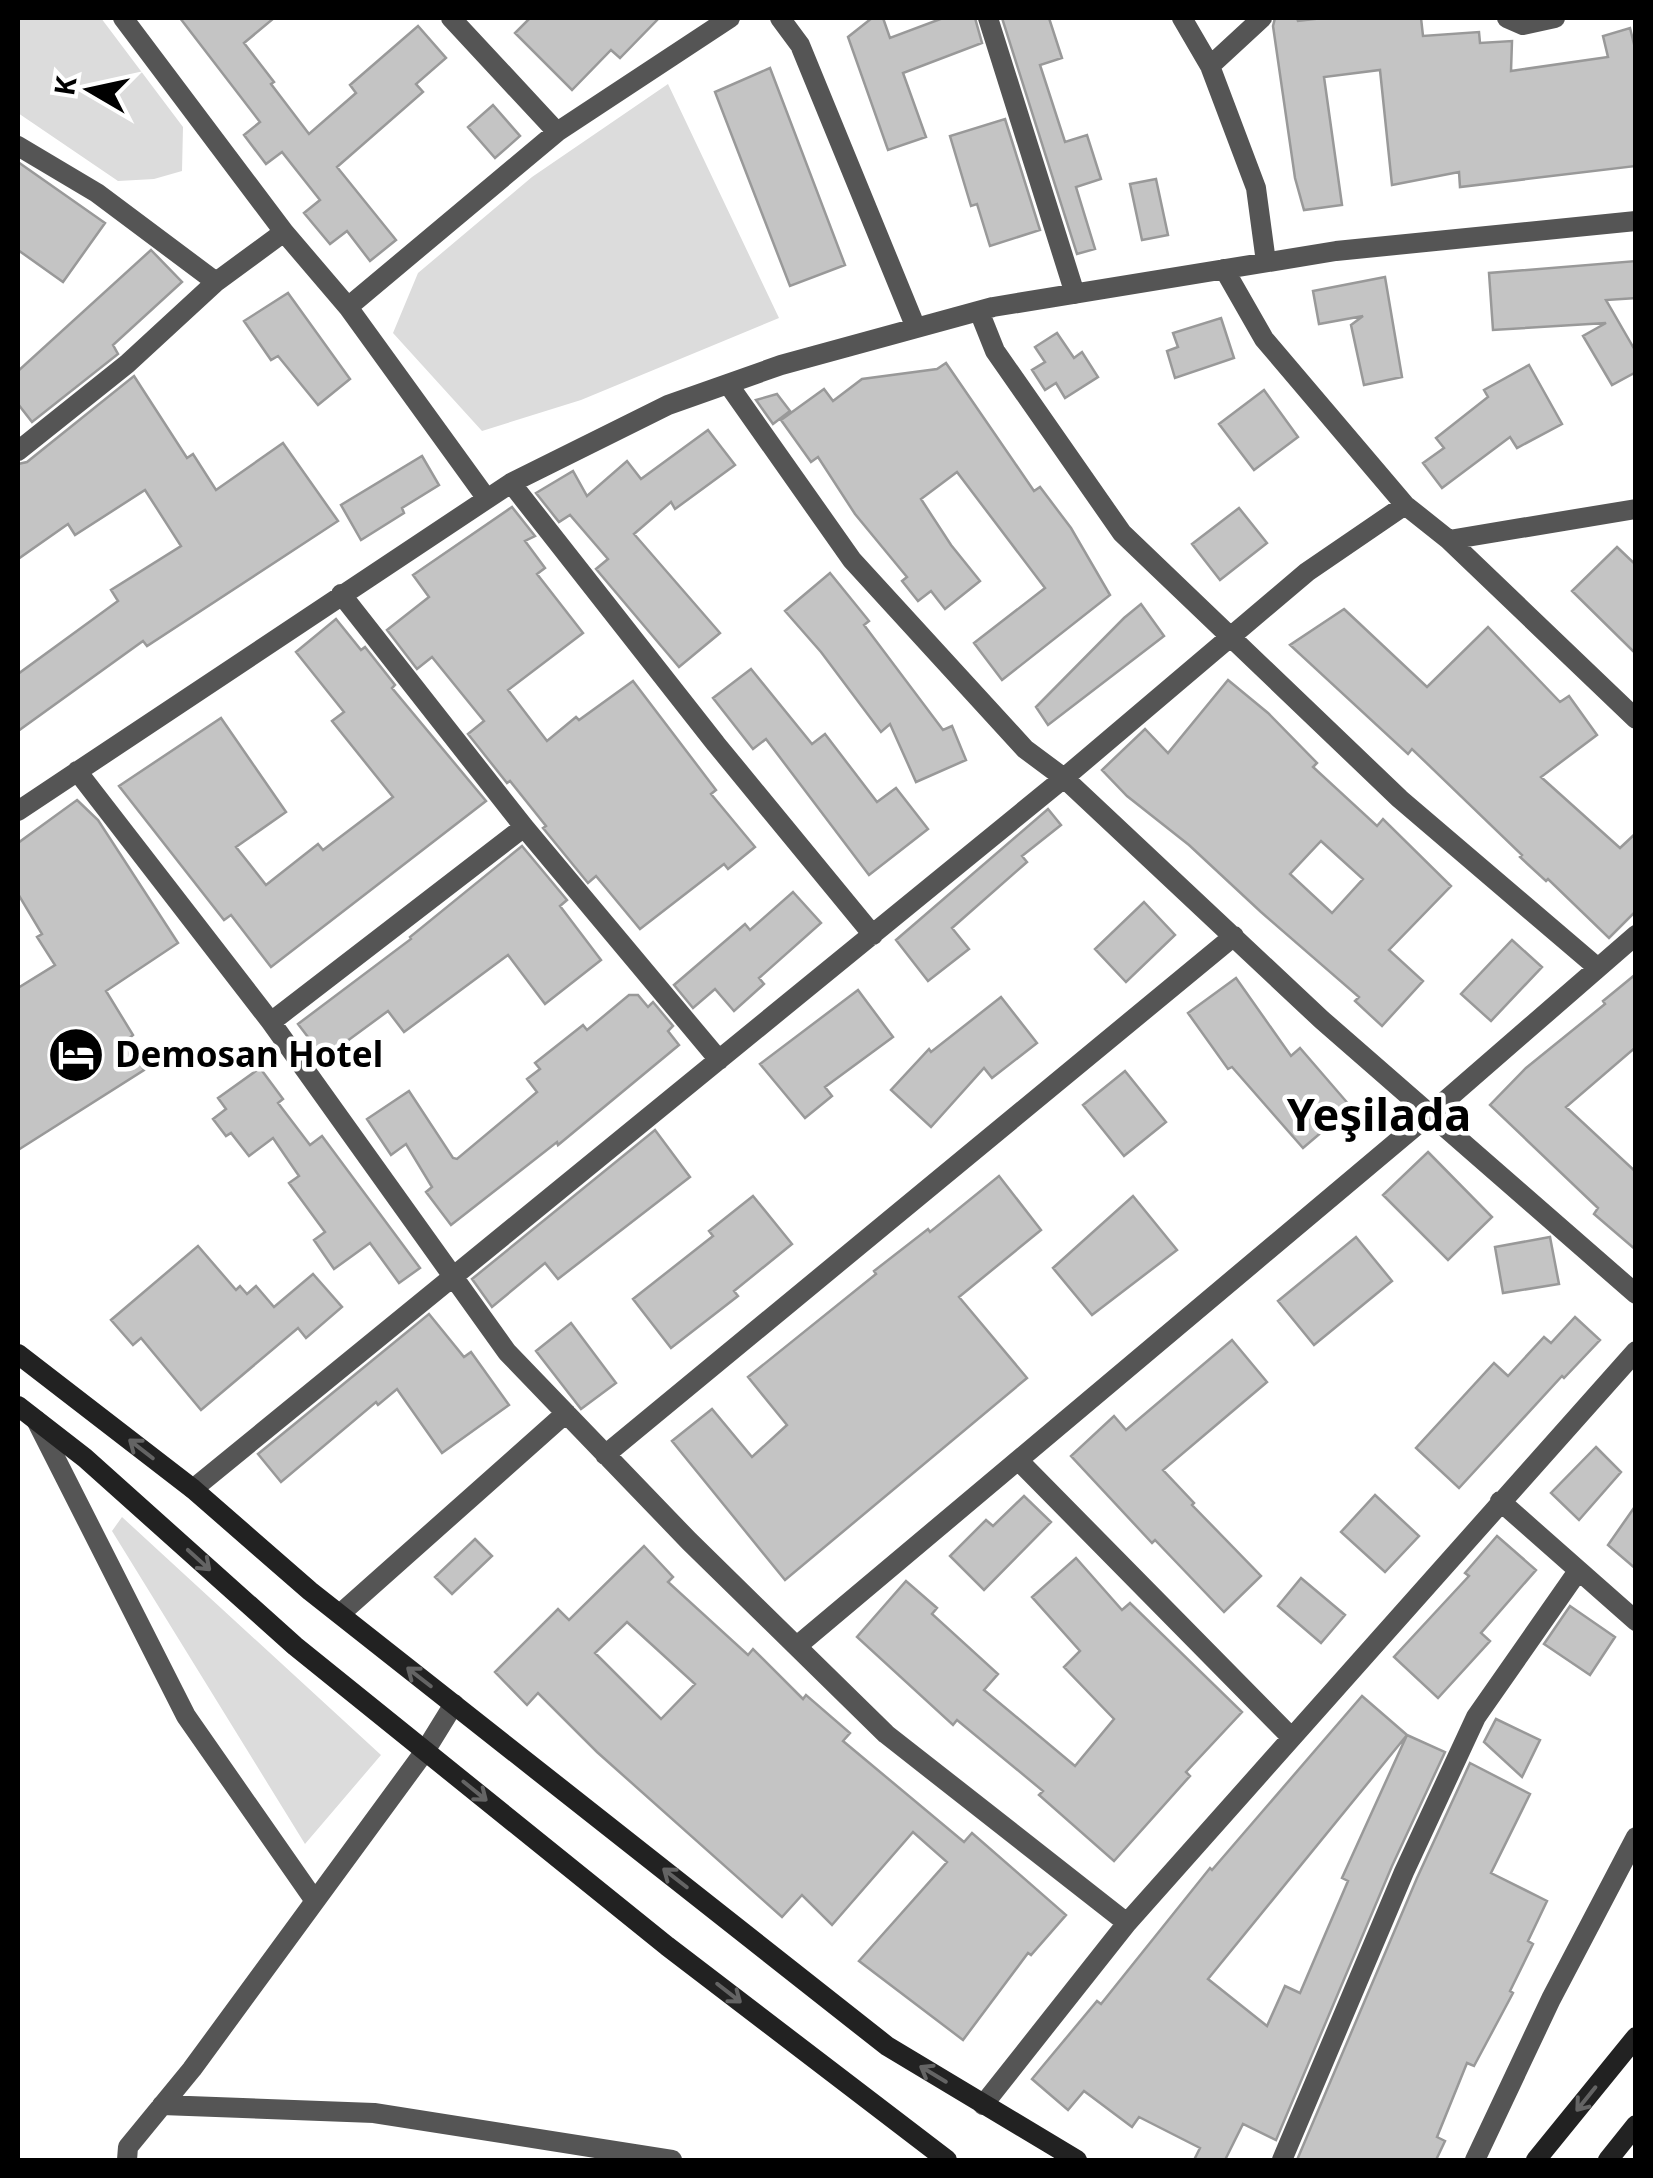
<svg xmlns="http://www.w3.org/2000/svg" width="1653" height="2178" font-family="'Noto Sans',sans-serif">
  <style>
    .green { fill: #dcdcdc }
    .building { fill: #c4c4c4; stroke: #999; stroke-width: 2.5; fill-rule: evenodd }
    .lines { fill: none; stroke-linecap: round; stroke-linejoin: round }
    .street { stroke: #555; stroke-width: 20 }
    .secondary { stroke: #222; stroke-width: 20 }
    .oneway { stroke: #646464 }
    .labels { text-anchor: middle; stroke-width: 9; stroke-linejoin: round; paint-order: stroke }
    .poi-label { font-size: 35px; font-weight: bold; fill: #000; stroke: #fff; text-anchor: start }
    .district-label { font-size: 45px; font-weight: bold; fill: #000; stroke: #fff }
  </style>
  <rect width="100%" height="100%" fill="#fff"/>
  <path class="green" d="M18,18H101L183,127L182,171L154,179L118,181L18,113Z
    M668,84L779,318L581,400L482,431L393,333L418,273L532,177Z
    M122,1517L381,1755L305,1844L112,1531Z"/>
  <path class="building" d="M180,18H274L244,43L274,82L271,84L309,134L356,93L350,85L418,26L446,58L416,84L423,92L337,167L396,240L370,261L347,231L330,244L304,213L320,200L282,152L266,164L244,135L260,122Z
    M530,18H659L620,58L611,50L572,90L515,33Z
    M872,18H883L890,38L943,18H975L982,43L903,73L926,137L888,150L848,37Z
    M1002,18H1049L1062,58L1040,65L1065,142L1087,135L1101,179L1076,187L1095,249L1077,254Z
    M1275,18H1297L1298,21L1323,18H1421L1423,36L1479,32L1480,43L1512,41L1511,71L1608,57L1603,36L1630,28L1636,52V166L1460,187L1459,172L1392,185L1380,70L1324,77L1342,205L1304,210L1295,178L1273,26Z
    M770,68L845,265L790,286L715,92Z
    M493,105L520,136L495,158L468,127Z
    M1005,119L1040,230L990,246L977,204L971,206L950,136Z
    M18,162L105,223L63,282L18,250Z
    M1156,179L1168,235L1142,240L1130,184Z
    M151,250L182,282L113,345L118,354L32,422L18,404V371Z
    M1636,261V298L1606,300L1636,352V372L1612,385L1583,336L1606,323L1493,330L1489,273Z
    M1385,277L1402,377L1364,385L1351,325L1363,316L1319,324L1313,291Z
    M288,293L350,379L318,405L278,356L271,360L244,321Z
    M1221,318L1234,358L1175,378L1167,351L1178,347L1173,333Z
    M1057,333L1074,358L1082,352L1098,377L1065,398L1056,383L1045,390L1032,370L1045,362L1035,347Z
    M946,363L1034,491L1040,487L1071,528L1110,595L1002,680L974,643L1045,588L957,472L921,499L951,545L980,581L945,609L931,591L918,601L902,581L907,577L855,514L818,457L811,462L781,420L824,389L833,401L862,379L937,369Z
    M1529,365L1562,424L1517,448L1510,437L1442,488L1423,463L1444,448L1436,438L1488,397L1484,390Z
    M134,376L187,458L193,454L216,490L283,443L338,521L147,646L143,641L18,731V674L118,601L111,590L181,546L145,490L75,535L68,524L18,559V464L27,462Z
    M1264,390L1298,437L1254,470L1219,424Z
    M777,394L790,411L773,424L756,400Z
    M708,430L735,465L675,509L671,502L634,534L720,633L679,667L596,569L608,559L570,515L559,522L536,493L573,471L587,496L627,461L641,479Z
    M422,456L439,485L402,508L404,513L361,540L341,505Z
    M512,507L535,536L525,541L545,568L537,574L583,633L508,690L547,741L576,717L579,720L633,681L716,790L711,794L755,847L728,869L724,864L640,929L596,876L588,883L543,828L546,826L510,781L507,783L468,734L484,721L432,657L417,669L387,630L429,597L413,575Z
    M1239,508L1267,543L1220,580L1192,544Z
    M1617,547L1636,565V654L1572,591Z
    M830,573L869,621L864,625L943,730L952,726L966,760L916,782L890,724L881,732L821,652L785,611Z
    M1141,604L1164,636L1048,725L1036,707L1124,618Z
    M1344,609L1427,687L1488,627L1560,702L1569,696L1597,735L1541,777L1620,848L1636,833V911L1609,938L1548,879L1546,881L1520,857L1522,855L1412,749L1408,754L1290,645Z
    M336,619L361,650L365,647L395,685L392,688L486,801L271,967L231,915L224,920L119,786L221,718L286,812L236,847L266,885L318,844L323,850L393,797L332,721L344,712L296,652Z
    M751,669L812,744L825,734L877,802L896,788L928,829L869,875L766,739L753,749L713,698Z
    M1228,680L1268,713L1317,763L1313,767L1377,826L1383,819L1451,886L1389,950L1423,981L1382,1026L1355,1001L1359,997L1261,912L1189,845L1127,796L1102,770L1145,729L1168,753ZM1321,841L1363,879L1332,913L1290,874Z
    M77,800L98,820L178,943L106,991L133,1035L126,1041L144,1070L18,1150V988L55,965L37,937L42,934L18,894V843Z
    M1048,809L1061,825L1022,856L1027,862L952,928L969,949L928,981L896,940Z
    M522,846L567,900L560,906L601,960L545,1004L508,955L404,1032L388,1011L324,1058L298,1024L411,939L410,937Z
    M793,892L821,923L759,978L764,984L734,1011L715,989L693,1008L674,985L745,924L750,930Z
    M1144,902L1175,935L1126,982L1095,949Z
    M1512,940L1542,967L1491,1021L1461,994Z
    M1636,974V1047L1566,1107L1636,1172V1250L1594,1214L1598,1208L1490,1105L1526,1068L1605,1004L1603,1001Z
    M1236,978L1291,1056L1300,1048L1351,1107L1303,1148L1232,1067L1228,1069L1188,1013Z
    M858,990L893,1037L825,1087L832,1096L805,1118L760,1064Z
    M629,995H638L648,1007L653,1002L673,1026L668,1031L679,1045L558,1145L557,1142L451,1225L426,1192L432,1187L406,1144L391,1155L367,1119L409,1091L453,1158L457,1159L537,1092L527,1079L540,1069L535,1063L583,1025L587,1030Z
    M1001,997L1037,1043L992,1078L984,1068L931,1127L891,1090L929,1049L931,1052Z
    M260,1068L283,1099L278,1103L310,1145L322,1136L420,1268L399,1283L370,1243L334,1269L314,1240L325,1232L289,1183L299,1176L273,1138L249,1156L231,1133L226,1136L213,1119L226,1109L218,1098Z
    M1125,1071L1166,1122L1124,1156L1083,1105Z
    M655,1130L690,1177L558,1279L545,1263L492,1307L472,1279Z
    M1428,1152L1492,1217L1448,1260L1383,1195Z
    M999,1176L1041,1230L959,1297L1027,1378L785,1580L672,1441L712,1409L752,1457L787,1425L748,1377L876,1274L874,1271L928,1229L930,1232Z
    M753,1196L792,1244L734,1291L738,1296L671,1348L633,1299L713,1236L709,1231Z
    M1133,1196L1177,1250L1092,1315L1053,1268Z
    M1356,1237L1392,1281L1314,1345L1278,1301Z
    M1550,1237L1559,1284L1503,1293L1495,1247Z
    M198,1246L236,1290L240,1286L247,1294L256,1286L274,1307L313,1274L342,1307L306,1338L298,1328L201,1410L141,1338L133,1345L111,1320Z
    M429,1314L464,1357L471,1352L509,1405L442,1453L397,1389L378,1405L376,1402L281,1482L258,1454Z
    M1575,1317L1600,1340L1564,1378L1562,1376L1459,1488L1416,1448L1494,1363L1508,1376L1544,1337L1551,1343Z
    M571,1323L616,1383L581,1409L536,1351Z
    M1232,1340L1267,1382L1163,1470L1194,1503L1192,1505L1261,1576L1224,1612L1155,1540L1152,1543L1071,1456L1114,1416L1126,1430Z
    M1596,1447L1621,1472L1579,1520L1551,1493Z
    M1375,1495L1419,1536L1385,1572L1341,1532Z
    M1024,1496L1051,1522L984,1590L950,1556L986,1520L993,1526Z
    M1636,1505V1569L1608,1545Z
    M1497,1536L1536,1570L1481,1633L1490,1641L1438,1698L1394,1657L1469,1576L1465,1573Z
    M475,1539L492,1556L452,1594L435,1577Z
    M644,1546L673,1577L668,1582L748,1655L753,1649L803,1699L806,1695L850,1733L843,1741L964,1842L972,1833L1066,1915L1031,1955L1028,1953L963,2040L859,1961L947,1862L913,1832L832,1925L802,1895L782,1917L597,1752L538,1693L527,1705L495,1672L558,1609L569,1620ZM627,1622L695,1684L661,1719L595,1653Z
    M1076,1558L1122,1610L1130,1603L1242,1712L1186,1772L1190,1776L1114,1861L1039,1795L1043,1791L957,1720L953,1725L857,1637L906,1581L937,1608L932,1614L998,1674L984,1690L1075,1766L1114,1719L1064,1667L1080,1651L1032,1597Z
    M1301,1578L1345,1615L1321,1643L1278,1606Z
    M1570,1606L1615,1637L1590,1675L1544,1644Z
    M1362,1696L1407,1735L1208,1979L1267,2026L1285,1986L1300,1993L1348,1881L1342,1878L1407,1735L1445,1752L1392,1866L1276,2140L1243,2124L1225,2160H1194L1200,2148L1139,2117L1132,2127L1084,2091L1068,2110L1032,2079L1097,2001L1101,2004L1210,1868L1212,1870Z
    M1496,1719L1540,1740L1522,1777L1484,1742Z
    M1470,1763L1530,1794L1491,1873L1547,1901L1528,1941L1533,1944L1510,1991L1513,1993L1474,2066L1467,2063L1437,2137L1445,2141L1436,2160H1297L1417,1878Z"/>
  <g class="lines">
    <path class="street" d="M123,18L284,232L348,307L487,499
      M451,18L557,132
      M780,18L800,45L916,328
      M988,18L1075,294
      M1182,18L1210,66L1256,188L1266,262
      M1507,18L1523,25L1555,18
      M1210,66L1262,18
      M18,146L97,193L216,282
      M1224,269L1264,339L1405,505L1449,540L1636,719
      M348,307L557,132L730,18
      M979,311L995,351L1122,533L1400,799L1598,968
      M728,384L852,560L1025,749L1064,778L1322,1020L1636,1294
      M18,451L127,364L216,282L284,232
      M511,483L716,744L873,935
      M1449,540L1636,509
      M341,594L524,827L719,1060
      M77,771L271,1022L507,1352L689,1541L886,1734L1127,1923
      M18,811L511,483L668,405L781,365L993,307L1336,251L1636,221
      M271,1022L524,827
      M36,1420L186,1716L315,1901
      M605,1455L1234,936
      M1018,1460L1291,1737
      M193,1489L1064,778L1307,572L1405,505
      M1500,1501L1636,1621
      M340,1614L566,1413
      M797,1646L1430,1114L1636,935
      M162,2105L374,2113L672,2160
      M983,2105L1127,1923L1636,1351
      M127,2160L128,2147L192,2069L425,1751L454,1704
      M1282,2160L1404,1872L1476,1717L1578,1571
      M1475,2160L1551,1999L1636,1837"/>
    <path class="secondary" d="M18,1354L193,1489L310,1591L887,2046L1077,2160
      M18,1406L85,1458L295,1646L667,1946L947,2160
      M1536,2160L1636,2037
      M1608,2160L1636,2125"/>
  </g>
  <defs><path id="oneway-shaft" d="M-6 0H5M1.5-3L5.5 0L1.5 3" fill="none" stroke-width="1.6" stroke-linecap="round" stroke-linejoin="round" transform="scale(2.5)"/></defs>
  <g class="oneway">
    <use href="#oneway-shaft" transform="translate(141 1449) rotate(-142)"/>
    <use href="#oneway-shaft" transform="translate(199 1560) rotate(42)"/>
    <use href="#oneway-shaft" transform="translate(419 1677) rotate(-142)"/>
    <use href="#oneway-shaft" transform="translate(475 1791) rotate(39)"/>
    <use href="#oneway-shaft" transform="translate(675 1878) rotate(-142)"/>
    <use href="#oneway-shaft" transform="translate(729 1993) rotate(38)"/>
    <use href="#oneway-shaft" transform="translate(933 2074) rotate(-149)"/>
    <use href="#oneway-shaft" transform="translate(1586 2099) rotate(129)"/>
  </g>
  <defs>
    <g id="hotel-disc" transform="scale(2.875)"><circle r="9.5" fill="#000" stroke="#fff"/><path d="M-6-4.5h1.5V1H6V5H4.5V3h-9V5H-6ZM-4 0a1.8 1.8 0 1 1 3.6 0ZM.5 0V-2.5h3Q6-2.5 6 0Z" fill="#fff"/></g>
  </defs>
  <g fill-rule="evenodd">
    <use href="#hotel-disc" x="76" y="1055"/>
  </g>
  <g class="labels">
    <g class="poi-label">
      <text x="115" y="1067">Demosan Hotel</text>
    </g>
    <g class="district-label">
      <text x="1379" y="1131">Yeşilada</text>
    </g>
  </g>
  <rect width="1653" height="2178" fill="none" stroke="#000000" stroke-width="40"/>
  <g transform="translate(90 90) rotate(279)" stroke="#ffffff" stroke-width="8" paint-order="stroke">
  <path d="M0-8L18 38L0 25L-18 38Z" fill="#000000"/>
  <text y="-15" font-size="28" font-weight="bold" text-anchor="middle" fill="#000000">K</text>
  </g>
</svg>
